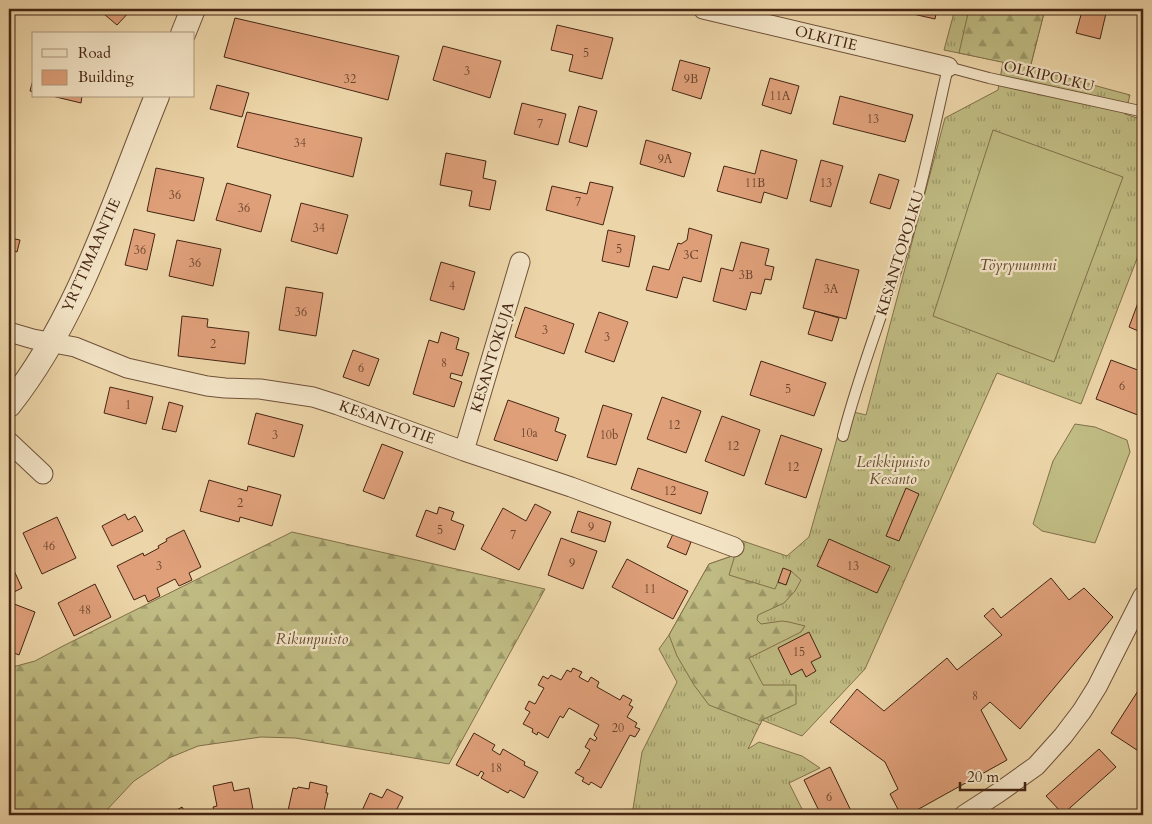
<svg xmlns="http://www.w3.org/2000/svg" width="1152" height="824" font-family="Cardo,serif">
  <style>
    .grass { fill: url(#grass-tufts); stroke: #82704a }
    .forest { fill: url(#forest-firs); stroke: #82704a }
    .pitch { fill: #bfbb82; stroke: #82704a }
    .building { fill: #de9f79; stroke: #452513 }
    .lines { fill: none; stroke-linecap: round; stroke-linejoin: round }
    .service-casing { stroke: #6f5138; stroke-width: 12 }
    .minor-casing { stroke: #6f5138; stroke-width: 21 }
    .tertiary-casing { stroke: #6f5138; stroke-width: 26 }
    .service { stroke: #f3e4c6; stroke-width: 10 }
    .minor { stroke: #f3e4c6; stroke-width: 19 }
    .tertiary { stroke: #f3e4c6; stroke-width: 24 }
    .labels { text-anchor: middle; stroke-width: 4.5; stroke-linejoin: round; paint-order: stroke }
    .number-label { font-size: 12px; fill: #6b442c }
    .street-label { font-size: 15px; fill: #452513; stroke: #f3e4c6 }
    .park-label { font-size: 15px; font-style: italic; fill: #644a2f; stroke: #f3e4c6 }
  </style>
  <defs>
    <pattern id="grass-tufts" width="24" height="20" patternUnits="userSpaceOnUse" patternTransform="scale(1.25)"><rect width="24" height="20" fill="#bfbb82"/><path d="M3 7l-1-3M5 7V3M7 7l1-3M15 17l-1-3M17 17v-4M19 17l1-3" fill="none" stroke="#9d9869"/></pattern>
    <pattern id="forest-firs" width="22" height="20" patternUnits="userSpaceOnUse" patternTransform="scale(1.25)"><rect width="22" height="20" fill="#bfbb82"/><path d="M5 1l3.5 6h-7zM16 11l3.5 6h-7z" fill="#9d9869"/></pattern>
  </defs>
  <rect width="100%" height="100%" fill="#ecd5a8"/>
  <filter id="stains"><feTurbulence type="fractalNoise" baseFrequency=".004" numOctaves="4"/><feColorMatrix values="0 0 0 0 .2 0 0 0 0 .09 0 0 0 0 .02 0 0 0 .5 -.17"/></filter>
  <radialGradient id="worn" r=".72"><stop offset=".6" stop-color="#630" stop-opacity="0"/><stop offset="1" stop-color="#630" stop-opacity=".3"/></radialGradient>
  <path class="grass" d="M955,9H1045L1030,68L1130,95L1125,114L1143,120V243L1081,404L997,373L865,669L802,736L762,720L748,749L759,742L802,756L820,768L789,783L805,815H632L642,752L677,682L659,649L669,635L709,564L735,555L740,540L787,556L809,537L845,410L866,415L945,118L998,90L1003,62L944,50Z"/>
  <path class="forest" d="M969,9H1045L1030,68L959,53Z
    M292,532L545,589L449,764L295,738L261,737L198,746L169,758L134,781L102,815H9V668L35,661L63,646Z
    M735,555L729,575L775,589L778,582L786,585L791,571L801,580L795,591L784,603L758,615L757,620L761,624L782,621L789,622L805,626L801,632L749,658L763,685H796V704L762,720L760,725L709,705L694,685L677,656L669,635L709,564Z"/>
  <path class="pitch" d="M993,130L1123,177L1054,362L933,316Z
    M1075,424L1095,427L1127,440L1130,452L1095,543L1042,531L1033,524L1053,461Z"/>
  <path class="building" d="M98,9H132L117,25Z
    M891,9H937L935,19Z
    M1074,9H1107L1100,39L1076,33L1082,11Z
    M235,18L399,56L388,100L224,57Z
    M557,25L613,38L602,79L569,71L573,55L551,50Z
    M1143,28V52L1138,29Z
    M443,46L501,61L490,98L433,80Z
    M680,60L710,68L701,99L672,90Z
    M34,76V92L30,91Z
    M770,78L799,86L791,114L762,105Z
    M217,85L249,93L242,117L210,109Z
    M52,96H82L81,103Z
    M840,96L913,115L905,142L833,124Z
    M522,103L566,114L558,145L514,134Z
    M579,106L597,111L587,147L569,142Z
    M247,112L362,138L353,177L237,147Z
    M9,115L14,116L9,138Z
    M646,140L691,153L684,177L640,164Z
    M761,150L797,160L787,199L764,192L761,203L717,191L724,166L755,174Z
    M446,153L486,161L483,178L496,181L490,210L469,206L472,191L440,185Z
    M821,160L843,166L831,207L810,201Z
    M156,168L204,178L194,221L147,211Z
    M879,174L899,180L890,209L870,203Z
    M590,182L613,187L603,225L546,210L552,186L587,194Z
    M227,183L271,195L261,232L216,220Z
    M301,203L348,215L337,254L291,241Z
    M689,228L712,235L701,282L683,277L677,298L646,290L653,266L669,270L678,243L681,244L687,240Z
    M134,229L155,234L147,270L125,265Z
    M608,230L635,236L629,267L602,261Z
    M9,235H11L10,238L20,240L17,252L9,250Z
    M177,240L221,249L213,286L169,276Z
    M741,242L769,249L765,265L774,267L771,280L765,279L761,294L751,292L746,310L713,301L721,268L733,271Z
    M816,259L859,270L846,319L803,308Z
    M441,262L475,272L464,310L430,300Z
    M286,287L323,293L316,336L279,330Z
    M1142,292L1143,293V333L1129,327Z
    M525,307L574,324L564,354L515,337Z
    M815,311L839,318L832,341L808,334Z
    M599,312L628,322L614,362L585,352Z
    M182,316L208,319L207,327L249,332L245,364L178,356Z
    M441,332L459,338L456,349L469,353L462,376L451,373L450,378L462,382L454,407L413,394L429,340L438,343Z
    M353,350L379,359L369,386L343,377Z
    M1111,360L1143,372V417L1096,399Z
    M761,361L826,383L814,416L750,395Z
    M110,387L153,397L146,424L104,413Z
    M662,397L701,411L686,453L647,439Z
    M508,400L559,418L555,431L566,435L557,461L494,440Z
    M169,402L183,406L176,432L162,429Z
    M603,405L632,414L616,465L587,457Z
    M256,413L303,425L294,457L248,444Z
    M722,416L760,430L744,476L705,461Z
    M781,435L822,449L806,498L765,484Z
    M382,444L403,452L384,499L363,491Z
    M638,468L708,492L701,514L631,489Z
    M209,480L247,491L248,486L281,495L272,526L240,517L239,522L200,511Z
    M906,488L919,494L899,541L886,536Z
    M535,504L551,512L519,570L481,549L503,508L526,521Z
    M439,507L454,512L451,520L464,525L455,550L416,536L426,510L437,514Z
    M578,511L611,522L605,542L571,532Z
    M125,514L128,520L135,516L143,531L112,546L102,526Z
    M57,517L76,558L42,574L23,533Z
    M184,530L201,567L189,573L192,580L179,586L175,579L157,588L160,596L148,602L145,595L134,600L117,566L143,553L144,556L159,548L158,546L167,541L166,539Z
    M673,534L691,542L686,555L667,547Z
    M561,538L597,551L583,589L548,575Z
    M829,539L890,566L877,593L817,566Z
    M627,559L688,591L673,619L612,587Z
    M11,564L22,588L10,594L9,591V565Z
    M783,568L791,571L786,585L778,582Z
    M1051,578L1069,600L1084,588L1113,617L1020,729L990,702L981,710L1007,760L908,815H901L890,794L898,789L885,762L830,722L857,689L884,711L947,658L957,670L1002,635L984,616L993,608L1001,618Z
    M95,584L111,617L74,636L58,603Z
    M9,602L35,612L19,655L9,651Z
    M809,632L821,657L811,662L816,671L806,677L802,669L791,675L778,648Z
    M573,668L582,672L579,677L588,682L591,677L599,682L597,687L620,700L623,695L632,700L629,705L633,707L627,717L637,723L635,727L640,729L635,737L630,735L601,788L591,782L589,785L582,781L584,778L575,773L578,769L579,770L590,750L585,747L590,738L595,741L597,738L594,735L599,725L569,708L563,718L560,716L548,738L538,732L537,735L532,732L533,729L523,724L530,712L525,709L529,701L535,704L544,688L538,685L543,676L548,679L551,675L561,680L567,670L571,672Z
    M1143,683V754L1111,733Z
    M474,733L495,745L492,750L500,755L503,749L525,762L524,765L538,772L524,798L510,790L508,793L481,778L484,773L481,771L478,776L456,765Z
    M1099,749L1116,767L1063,814L1046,796Z
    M830,767L853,815H821L804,780Z
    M232,782L234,791L249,788L254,815H215L213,807L217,806L213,786Z
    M310,782L327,786L326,793H328L323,815H287L293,788L297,789L298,787L309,789Z
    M387,789L403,797L394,815H360L370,793L382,798Z
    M1143,806V815H1127Z
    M182,807L187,815H168Z"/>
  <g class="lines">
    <g class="service-casing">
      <path id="service" d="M843,436C861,365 890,297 910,226C925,174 936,120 948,67L989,78L1140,111H1143"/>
    </g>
    <g class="minor-casing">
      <path id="minor" d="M703,9L948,67
        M9,332L33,339L75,347L127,368L207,386L225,388L260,389L313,397L338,405L464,451L571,487L734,547
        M9,442L43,474
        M464,451L520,262
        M964,815L998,793L1036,766L1063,736L1082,711L1097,687L1143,596"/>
    </g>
    <g class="tertiary-casing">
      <path id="tertiary" d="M183,34L193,9
        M9,405C80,315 114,201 157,96"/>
    </g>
    <use href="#service" class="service"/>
    <use href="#minor" class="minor"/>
    <use href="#tertiary" class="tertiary"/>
  </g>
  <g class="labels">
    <g class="number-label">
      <text x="586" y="57">5</text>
      <text x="467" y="75">3</text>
      <text x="350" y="83">32</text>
      <text x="691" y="83">9B</text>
      <text x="780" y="100">11A</text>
      <text x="873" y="123">13</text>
      <text x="540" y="128">7</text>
      <text x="300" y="147">34</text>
      <text x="665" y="163">9A</text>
      <text x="755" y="187">11B</text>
      <text x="826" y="187">13</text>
      <text x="175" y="199">36</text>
      <text x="578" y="206">7</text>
      <text x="244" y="212">36</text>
      <text x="319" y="232">34</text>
      <text x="619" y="253">5</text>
      <text x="140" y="254">36</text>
      <text x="691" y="259">3C</text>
      <text x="195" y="267">36</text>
      <text x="746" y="279">3B</text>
      <text x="452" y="290">4</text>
      <text x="831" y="293">3A</text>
      <text x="301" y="316">36</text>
      <text x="545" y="334">3</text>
      <text x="607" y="341">3</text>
      <text x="213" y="348">2</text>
      <text x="444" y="367">8</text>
      <text x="361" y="372">6</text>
      <text x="1122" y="390">6</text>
      <text x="788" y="393">5</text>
      <text x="128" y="409">1</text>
      <text x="674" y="429">12</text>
      <text x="529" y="437">10a</text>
      <text x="275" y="439">3</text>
      <text x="609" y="439">10b</text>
      <text x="733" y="450">12</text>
      <text x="793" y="471">12</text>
      <text x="670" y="495">12</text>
      <text x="240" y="507">2</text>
      <text x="591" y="531">9</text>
      <text x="440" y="534">5</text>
      <text x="513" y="539">7</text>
      <text x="49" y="550">46</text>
      <text x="572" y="567">9</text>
      <text x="159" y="570">3</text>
      <text x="853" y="570">13</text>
      <text x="650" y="593">11</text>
      <text x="85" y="614">48</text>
      <text x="799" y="656">15</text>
      <text x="975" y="700">8</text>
      <text x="618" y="732">20</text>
      <text x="496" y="772">18</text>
      <text x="829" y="801">6</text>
    </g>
    <g class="street-label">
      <text transform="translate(826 38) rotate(14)" y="5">OLKITIE</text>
      <text transform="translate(1049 76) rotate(13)" y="5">OLKIPOLKU</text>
      <text transform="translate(900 253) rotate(-73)" y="5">KESANTOPOLKU</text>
      <text transform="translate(91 255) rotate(-66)" y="5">YRTTIMAANTIE</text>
      <text transform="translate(492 357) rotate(-73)" y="5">KESANTOKUJA</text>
      <text transform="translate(387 422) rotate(20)" y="5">KESANTOTIE</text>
    </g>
    <g class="park-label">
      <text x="1018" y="270">Töyrynummi</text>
      <text x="893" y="467">Leikkipuisto<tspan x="893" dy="17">Kesanto</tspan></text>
      <text x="312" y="644">Rikunpuisto</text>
    </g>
  </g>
  <rect width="1152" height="824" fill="none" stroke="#ecd5a8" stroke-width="30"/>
  <rect x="10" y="10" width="1132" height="804" fill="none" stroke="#452513" stroke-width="2.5"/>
  <rect x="15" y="15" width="1122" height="794" fill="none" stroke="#452513"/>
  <rect x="32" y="32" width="162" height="65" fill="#f3e4c6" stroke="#ad987e"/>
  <rect x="42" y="49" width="25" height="8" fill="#f3e4c6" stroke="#ad987e"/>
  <text x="78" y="58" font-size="15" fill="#452513">Road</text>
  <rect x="42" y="70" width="25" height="15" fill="#de9f79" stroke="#ad987e"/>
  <text x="78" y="82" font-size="15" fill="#452513">Building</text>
  <path d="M960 782v8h65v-8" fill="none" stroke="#452513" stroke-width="2.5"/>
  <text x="967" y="782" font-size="15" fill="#452513" stroke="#f3e4c6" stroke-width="4" paint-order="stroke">20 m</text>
  <rect width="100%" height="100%" filter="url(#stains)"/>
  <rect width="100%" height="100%" fill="url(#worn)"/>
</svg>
